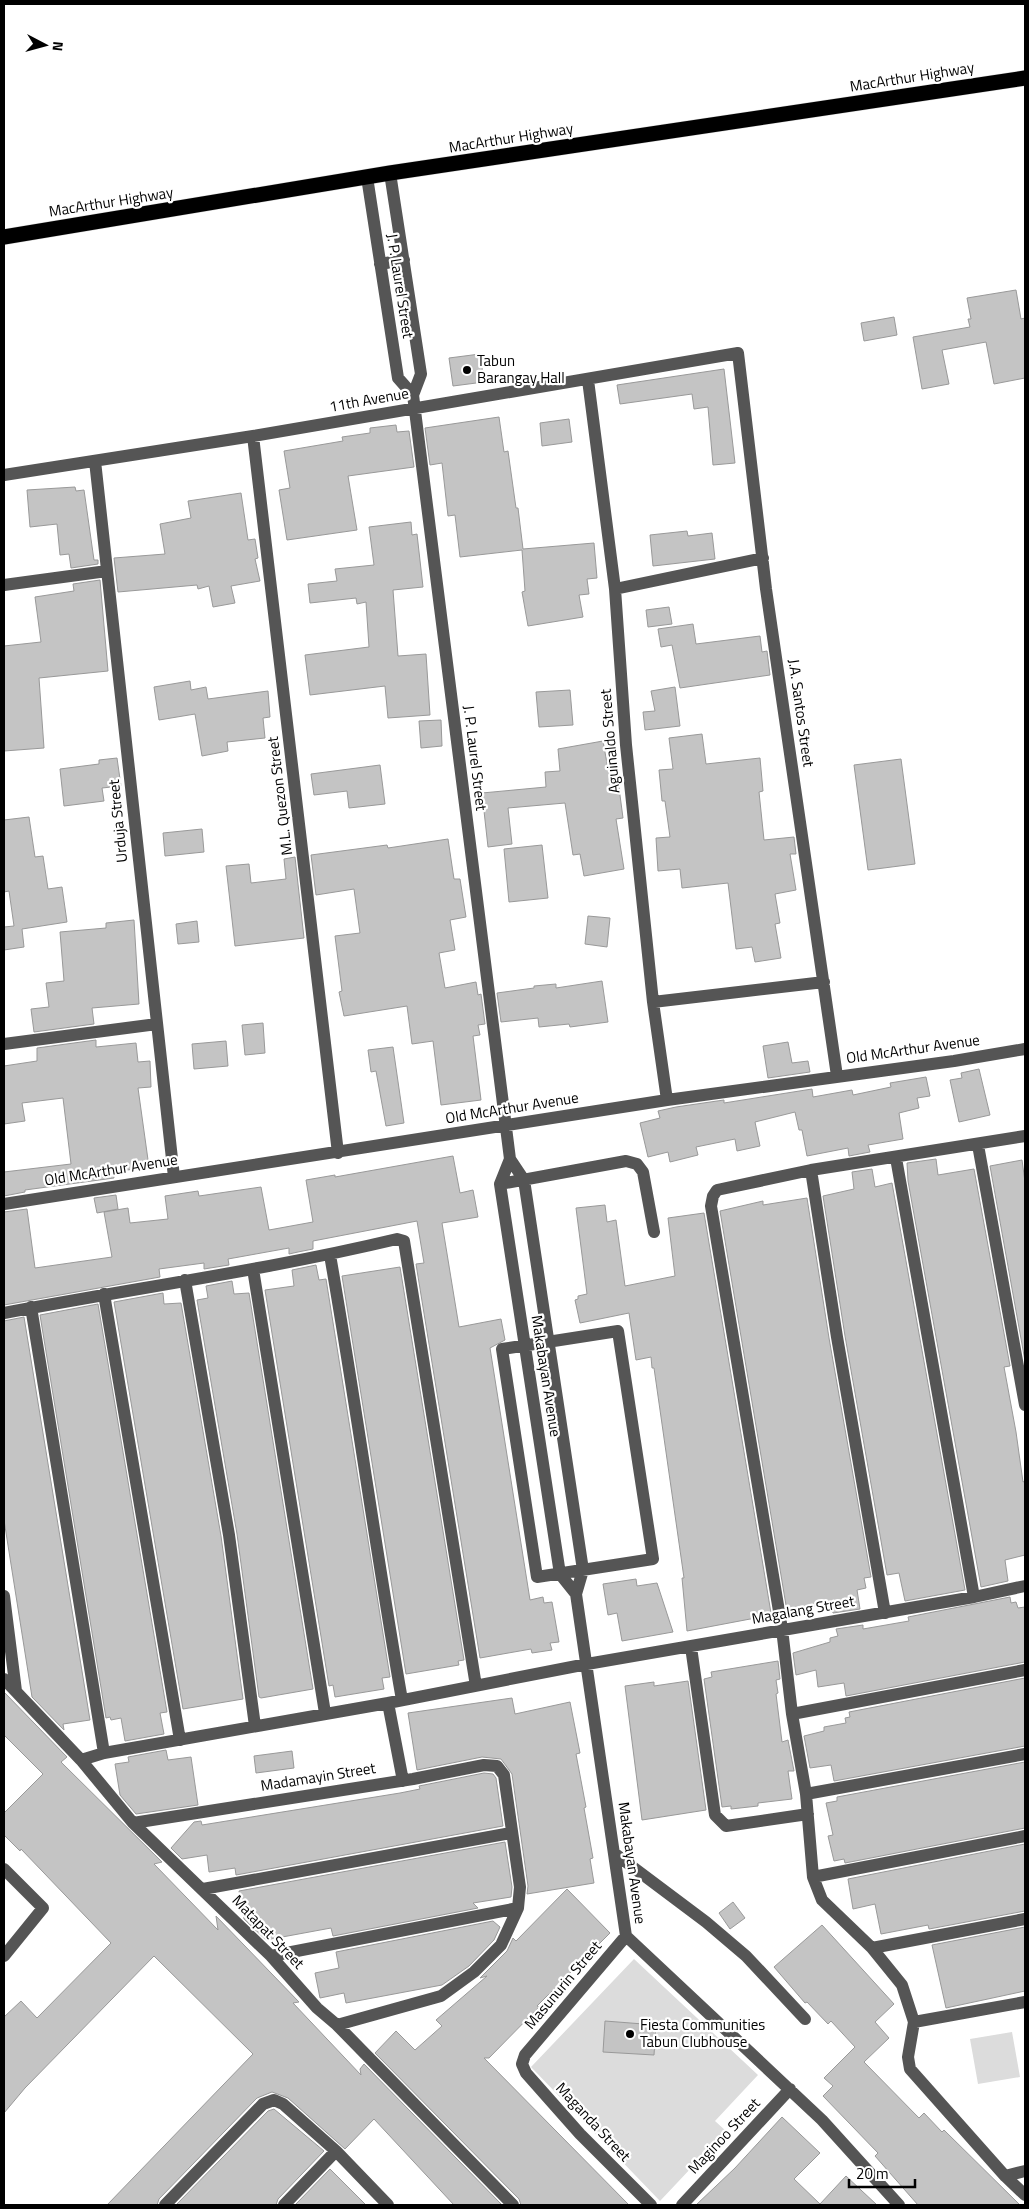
<svg xmlns="http://www.w3.org/2000/svg" width="1029" height="2209" font-family="'Titillium Web',sans-serif">
  <style>
    .green { fill: #dcdcdc }
    .building { fill: #c4c4c4; stroke: #999 }
    .lines { fill: none; stroke-linecap: round; stroke-linejoin: round }
    .highway-casing { stroke: #dbdbdb; stroke-width: 16 }
    .minor { stroke: #555; stroke-width: 12 }
    .highway { stroke: #000; stroke-width: 15 }
    .poi-dot { fill: #000; stroke: #fff; stroke-width: 2 }
    .labels { text-anchor: middle; stroke-width: 4.5; stroke-linejoin: round; paint-order: stroke }
    .street-label { font-size: 15px; fill: #000; stroke: #fff }
    .poi-label { font-size: 15px; fill: #000; stroke: #fff; text-anchor: start }
  </style>
  <rect width="100%" height="100%" fill="#fff"/>
  <path class="green" d="M634,1959L758,2075L715,2121L726,2131L660,2201L531,2067Z
    M1012,2032L1020,2077L978,2084L970,2039Z"/>
  <path class="building" d="M1016,290L1021,319L1025,318V378L994,384L986,342L942,350L949,384L922,389L913,337L970,327L968,319H971L967,298Z
    M894,317L897,335L864,341L861,323Z
    M480,354L484,382L453,386L449,358Z
    M724,369L735,463L713,465L708,407L694,409L692,394L620,404L617,385Z
    M499,417L504,452L508,451L516,508H518L523,549L594,543L597,578L587,579L589,594L579,595L583,617L528,626L522,592L525,591L522,550L460,557L455,515L448,516L442,463L430,465L425,428Z
    M569,419L572,442L542,446L540,423Z
    M396,425L397,432L409,431L414,467L348,476L357,530L287,540L279,490L290,488L284,451L343,441L342,437L370,433V428Z
    M75,487L76,491L84,490L94,560H98V564L71,568L69,554L60,555L57,524L30,527L27,490Z
    M241,493L248,540L255,539L258,558L255,559L260,581L231,586L235,603L213,607L209,586L198,589L197,585L118,592L114,558L165,554L160,524L191,518L188,501Z
    M411,522L412,535L417,534L423,587L393,590L398,656L426,654L430,715L388,718L385,686L310,695L305,655L369,647L366,602L357,604L356,598L310,603L308,584L337,581L335,569L374,565L369,527Z
    M687,531L688,536L712,533L715,559L653,566L650,535Z
    M100,580L108,671L39,678L44,748L4,751V646L41,642L35,597L74,591L73,584Z
    M669,607L672,624L648,627L646,610Z
    M693,624L696,644L760,636L762,652L767,651L770,675L680,688L672,645L661,647L658,629Z
    M190,681L191,690L206,687L208,699L268,691L270,717L263,718L265,738L227,742L228,751L202,756L195,714L159,720L154,687Z
    M675,687L680,726L645,730L643,712L655,711L651,691Z
    M570,690L573,725L539,727L536,692Z
    M441,720L442,746L421,748L419,721Z
    M702,734L706,764L760,758L763,791L759,792L764,840L794,837L796,854H790L796,890L775,894L780,923L775,924L781,958L755,962L752,947L736,949L728,883L682,888L680,869L658,871L656,838L670,837L665,801H662L659,770L673,769L669,738Z
    M603,741L610,780H618L623,818L616,819L624,869L584,876L580,854L573,855L565,803L508,808L512,844L488,847L482,793L546,787L545,772L560,771L558,749Z
    M117,758L121,786L102,788L104,801L64,806L60,769L99,764V760Z
    M901,759L915,864L868,870L854,765Z
    M380,765L385,804L349,808L347,791L314,795L311,774Z
    M29,817L35,857L43,856L48,889L62,887L67,922L22,929L24,947L4,950V927L14,926L9,891L4,892V820Z
    M202,829L204,852L165,856L163,833Z
    M448,839L454,879H460L466,917L450,920L455,950L439,953L445,988L476,982L478,995L481,994L485,1024L478,1025L480,1035L473,1036L481,1100L441,1105L433,1041L412,1044L407,1006L344,1016L339,992L342,991L335,936L360,933L354,889L316,895L311,855L387,845L388,848Z
    M542,845L548,898L509,902L504,849Z
    M295,857L304,938L235,946L226,866L249,864L251,883L286,879L284,859Z
    M588,916L610,918L607,947L585,944Z
    M134,920L139,1004L92,1008L94,1024L34,1032L31,1009L49,1007L46,983L64,981L60,932L106,928V923Z
    M197,921L199,942L178,944L176,924Z
    M602,981L608,1022L570,1027L569,1024L539,1027L538,1018L501,1022L497,993L534,988V986L556,984V988Z
    M263,1023L265,1053L245,1055L242,1025Z
    M96,1040V1047L136,1043L138,1062L150,1061L151,1087L138,1088L149,1167L113,1172L114,1178L25,1190V1192L4,1196V1172L71,1164L63,1098L22,1103L25,1121L4,1124V1066L37,1061V1048Z
    M226,1041L228,1066L194,1069L192,1044Z
    M788,1042L792,1063L808,1061L810,1072L768,1078L763,1046Z
    M393,1047L404,1123L386,1126L376,1071L371,1072L368,1050Z
    M979,1069L990,1115L959,1122L950,1080L962,1078L961,1073Z
    M926,1077L930,1096L917,1098L919,1108L899,1113L903,1139L868,1145L870,1152L849,1156L848,1148L807,1156L802,1130H799L795,1112L755,1122L760,1146L737,1151L735,1139L696,1147L698,1155L670,1162L668,1152L648,1157L640,1123L660,1118L658,1111L676,1107L724,1100V1103L812,1089L813,1097L852,1090L853,1095L891,1087L890,1083Z
    M453,1156L460,1193L473,1190L478,1217L442,1223L459,1327L501,1319L505,1340L490,1348L530,1600L543,1597L544,1603L552,1602L559,1642L550,1643L552,1650L532,1653L531,1649L480,1658L416,1264L424,1263L417,1221L313,1241V1249L298,1252L289,1254V1248L228,1259L229,1265L204,1269V1263L159,1269L160,1277L4,1305V1212L27,1209L35,1268L112,1257L104,1212L128,1208L130,1223L168,1219L165,1196L198,1191L199,1196L261,1187L269,1230L313,1222L306,1180L335,1175V1177Z
    M936,1159L938,1175L974,1169L1010,1366L1004,1367L1016,1432L1023,1482L1025,1481V1555L1005,1560L1008,1581L981,1587L908,1181L907,1163Z
    M1022,1160L1025,1182V1361L990,1166Z
    M872,1169L875,1187L892,1183L965,1590L905,1601L899,1573L887,1575L845,1336L823,1196L854,1189L852,1172Z
    M116,1195L118,1209L97,1213L94,1198Z
    M807,1198L829,1338L871,1577L864,1578L866,1588L857,1590L860,1609L833,1613L831,1603L787,1611L720,1211L763,1201V1205Z
    M605,1205L607,1222L616,1220L625,1286L675,1276L668,1218L704,1213L771,1613L765,1614L766,1616L687,1631L682,1578H684L654,1368H652L651,1357L636,1360L629,1313L580,1323L575,1300L578,1299V1296L587,1294L576,1208Z
    M316,1265L319,1280L326,1279L390,1677L382,1678L384,1689L335,1697L333,1685L329,1686L265,1290L294,1286L292,1270Z
    M400,1267L464,1660L458,1661L459,1665L406,1674L342,1276Z
    M232,1281L234,1294L249,1293L313,1689L261,1698L259,1697L237,1534L197,1300L208,1298L206,1286Z
    M163,1293L164,1304L181,1303L221,1536L243,1699L183,1709L114,1302Z
    M98,1304L167,1712L160,1713L164,1734L125,1741L121,1718L111,1720L110,1717L106,1718L40,1315Z
    M24,1317L90,1720L63,1724L64,1730L32,1697L4,1520V1321Z
    M636,1579L637,1586L657,1583L673,1632L622,1641L617,1613L608,1615L603,1584Z
    M1010,1597L1011,1603L1016,1602L1018,1608L1025,1607V1662L846,1696L844,1683L818,1687L816,1670L796,1675L793,1653L830,1642V1638L838,1636L836,1629L863,1625V1629L909,1621L908,1617Z
    M778,1661L780,1679L776,1680L778,1693L776,1694L782,1742L788,1740L794,1771H788L792,1799L758,1803V1806L731,1809V1806L722,1807L704,1679L712,1677L711,1672Z
    M1025,1678V1746L834,1781L831,1765L810,1768L804,1736L824,1731V1727L846,1723L845,1718L850,1717L849,1712Z
    M688,1681L706,1810L642,1820L625,1686L654,1682V1686Z
    M4,1692L67,1757L61,1762L162,1862L154,1864L218,1930L216,1916L299,2002L293,2003L361,2075L360,2069L364,2064L502,2205H454L374,2119L345,2149L288,2098L272,2092L257,2098L159,2199L157,2205H107L253,2054L154,1956L25,2088L4,2113V2017L21,2001L37,2018L111,1943L21,1849L20,1851L4,1835V1813L43,1774L4,1735Z
    M512,1698L515,1714L570,1702L580,1753L576,1754L586,1807L584,1808L593,1858L590,1859L594,1883L527,1894L528,1886L512,1774L501,1759L482,1757L417,1770L408,1713Z
    M166,1750L168,1760L191,1757L198,1805L136,1814L120,1795L115,1764L129,1762L128,1757Z
    M292,1751L294,1768L256,1773L254,1756Z
    M1025,1762V1828L845,1863L844,1859L834,1861L828,1836L833,1835L826,1803L837,1801V1797Z
    M484,1773L493,1774L496,1778L503,1826L236,1875L235,1868L209,1872L207,1855L182,1859L171,1848L194,1822L201,1821L202,1825L400,1793L420,1789L419,1786Z
    M505,1842L512,1887L511,1897L473,1903L478,1908L333,1936L331,1928L266,1940L244,1919L239,1891Z
    M1025,1844V1911L929,1929L928,1925L881,1934L875,1904L853,1909L848,1879Z
    M567,1889L610,1933L537,2006L539,2007L489,2058H484L629,2205H521L519,2199L375,2053L396,2031L415,2050L442,2026L436,2020L487,1976L480,1978L507,1951L513,1938L516,1941Z
    M733,1902L745,1918L730,1929L719,1913Z
    M493,1921L500,1927L494,1940L469,1966L442,1985L346,2003L344,1993L320,1998L315,1973L339,1968L336,1952Z
    M822,1925L894,2004L875,2022L889,2038L864,2062L919,2118L924,2113L942,2132L944,2130L1020,2205H918L875,2156L878,2153L823,2096L833,2086L824,2078L855,2047L831,2021L828,2024L807,2002L805,2003L774,1967Z
    M1025,1927V1991L946,2008L932,1945Z
    M605,2021L656,2025L654,2055L603,2052Z
    M274,2109L324,2151L278,2199L276,2205H176L268,2111Z
    M782,2117L820,2153L794,2179L820,2204L846,2176L877,2205H696L735,2168Z
    M330,2169L366,2205H295Z"/>
  <g class="lines">
    <g class="highway-casing">
      <path id="highway" d="M4,237L390,173L1025,78"/>
    </g>
    <path class="minor" d="M390,173L421,374L413,395L510,1159L524,1180L583,1570L576,1594L626,1936L822,2120L899,2205
      M367,177L398,378L413,395
      M380,264L404,260
      M588,380L615,589L626,745L653,1002L667,1100
      M253,436L338,1153
      M95,461L174,1177
      M4,475L253,436L738,353L766,589L837,1076
      M4,585L107,571
      M615,589L763,558
      M653,1002L824,982
      M4,1044L157,1024
      M1025,1136L811,1170L717,1190L713,1196L711,1206L782,1629L792,1714L806,1794L813,1877L822,1900L872,1948L902,1985L914,2022L908,2057L910,2069L1005,2176L1025,2195
      M978,1145L1025,1405
      M896,1158L974,1597
      M510,1159L500,1184L560,1574L576,1594
      M811,1170L837,1337L885,1613
      M500,1184L626,1161L637,1164L643,1172L654,1232
      M4,1204L667,1100L954,1061L1025,1049
      M330,1255C356,1403 376,1552 402,1700
      M253,1269L325,1713
      M185,1280L229,1535L255,1726
      M104,1294L180,1740
      M31,1307L104,1753
      M4,1313C135,1288 267,1270 397,1239L404,1241L476,1686
      M618,1331L653,1559L537,1577L502,1349Z
      M4,1596L16,1691
      M691,1647L715,1815L726,1826L808,1814
      M4,1679L81,1760L133,1823L271,1956L317,2008L337,2025L513,2205
      M388,1703L403,1781
      M792,1714L1025,1670
      M81,1760L104,1753L388,1703L587,1664L974,1597L1025,1586
      M806,1794L1025,1754
      M133,1823L413,1779L484,1765L497,1766L504,1775L520,1887L518,1908L501,1945L474,1972L441,1996L337,2025
      M614,1853L706,1922L746,1956L805,2019
      M4,1869L43,1908L4,1956
      M813,1877L1025,1836
      M203,1889L511,1833
      M626,1936L525,2055L522,2064L526,2073L580,2134L651,2205
      M872,1948L1025,1919
      M271,1956L518,1908
      M914,2022L1025,2002
      M1005,2176L1025,2171
      M165,2205L263,2104L274,2100L283,2104L336,2151L388,2205
      M284,2205L336,2151
      M682,2205L790,2089"/>
    <use href="#highway" class="highway"/>
  </g>
  <g class="poi-dot">
    <circle cx="467" cy="370" r="5"/>
    <circle cx="630" cy="2034" r="5"/>
  </g>
  <g class="labels">
    <g class="street-label">
      <text transform="translate(912 77) rotate(-9)" y="5">MacArthur Highway</text>
      <text transform="translate(511 138) rotate(-9)" y="5">MacArthur Highway</text>
      <text transform="translate(111 202) rotate(-9)" y="5">MacArthur Highway</text>
      <text transform="translate(400 286) rotate(81)" y="5">J. P. Laurel Street</text>
      <text transform="translate(369 400) rotate(-10)" y="5">11th Avenue</text>
      <text transform="translate(801 713) rotate(82)" y="5">J.A. Santos Street</text>
      <text transform="translate(610 741) rotate(-95)" y="5">Aguinaldo Street</text>
      <text transform="translate(475 758) rotate(83)" y="5">J. P. Laurel Street</text>
      <text transform="translate(280 796) rotate(-97)" y="5">M.L. Quezon Street</text>
      <text transform="translate(118 821) rotate(-96)" y="5">Urduja Street</text>
      <text transform="translate(913 1049) rotate(-8)" y="5">Old McArthur Avenue</text>
      <text transform="translate(512 1108) rotate(-9)" y="5">Old McArthur Avenue</text>
      <text transform="translate(111 1170) rotate(-9)" y="5">Old McArthur Avenue</text>
      <text transform="translate(546 1376) rotate(81)" y="5">Makabayan Avenue</text>
      <text transform="translate(803 1610) rotate(-10)" y="5">Magalang Street</text>
      <text transform="translate(318 1777) rotate(-9)" y="5">Madamayin Street</text>
      <text transform="translate(632 1863) rotate(82)" y="5">Makabayan Avenue</text>
      <text transform="translate(268 1932) rotate(46)" y="5">Matapat Street</text>
      <text transform="translate(563 1985) rotate(-50)" y="5">Masunurin Street</text>
      <text transform="translate(593 2122) rotate(47)" y="5">Maganda Street</text>
      <text transform="translate(724 2136) rotate(-47)" y="5">Maginoo Street</text>
    </g>
    <g class="poi-label">
      <text x="477" y="366">Tabun<tspan x="477" dy="17">Barangay Hall</tspan></text>
      <text x="640" y="2030">Fiesta Communities<tspan x="640" dy="17">Tabun Clubhouse</tspan></text>
    </g>
  </g>
  <rect width="1029" height="2209" fill="none" stroke="#000000" stroke-width="10"/>
  <g transform="translate(45 45) rotate(96)" stroke="#ffffff" stroke-width="4" paint-order="stroke">
  <path d="M0-4L9 19L0 12L-9 19Z" fill="#000000"/>
  <text y="-8" font-size="14" font-weight="bold" text-anchor="middle" fill="#000000">N</text>
  </g>
  <path d="M849 2179v8h66v-8" fill="none" stroke="#000000" stroke-width="2.5"/>
  <text x="856" y="2179" font-size="15" fill="#000000" stroke="#ffffff" stroke-width="4" paint-order="stroke">20 m</text>
</svg>
